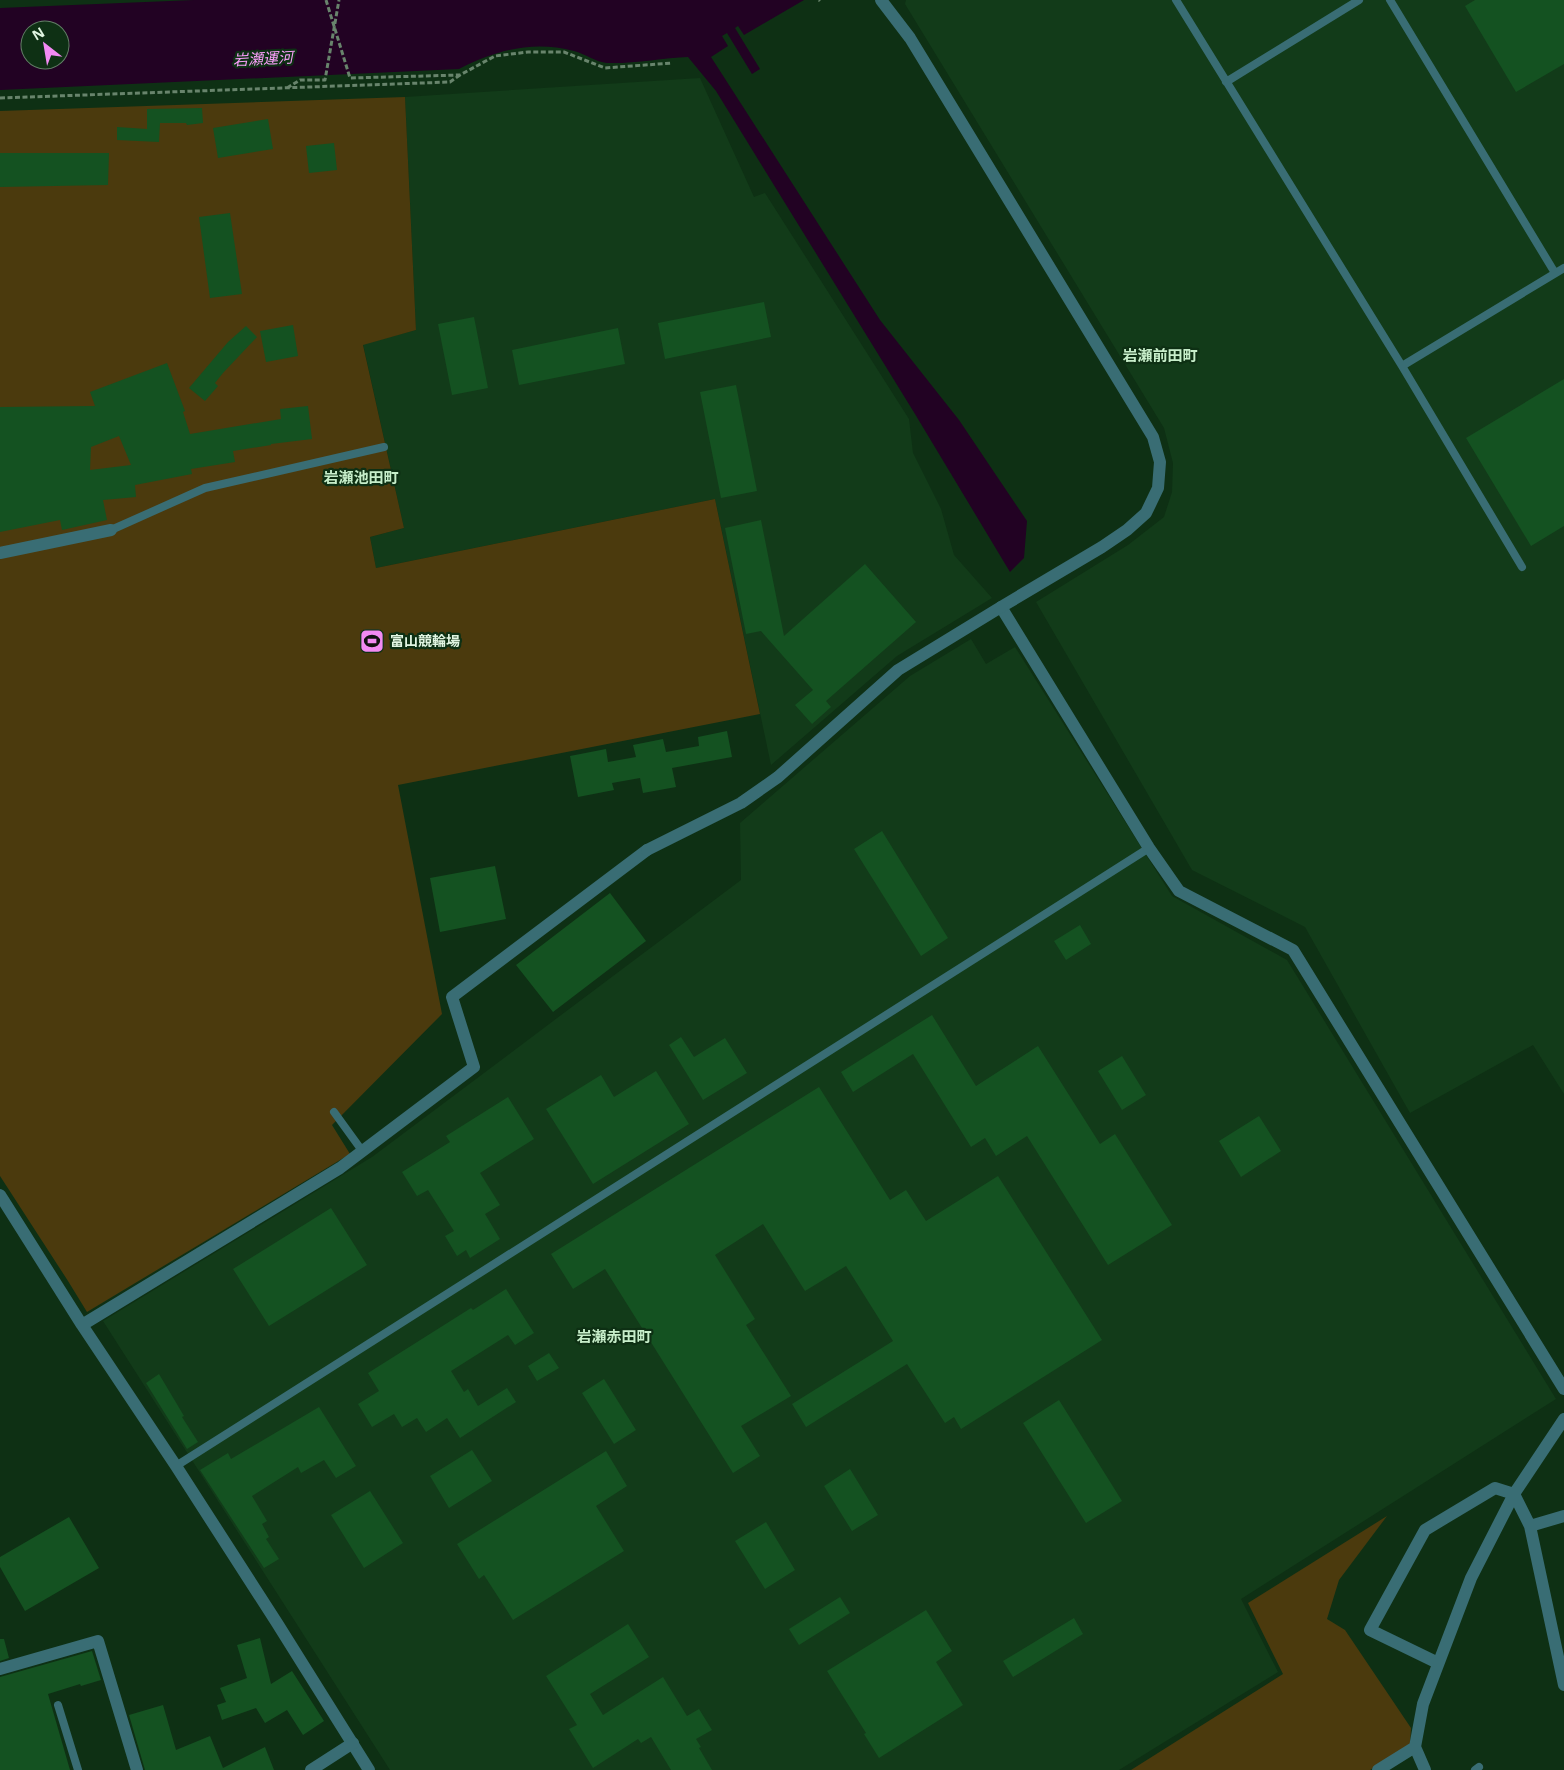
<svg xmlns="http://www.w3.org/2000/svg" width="1564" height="1770" font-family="'Noto Sans','Noto Sans JP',sans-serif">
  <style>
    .built { fill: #123b19 }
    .green { fill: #4b3a0d }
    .water { fill: #220223; fill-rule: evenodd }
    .building { fill: #145221; fill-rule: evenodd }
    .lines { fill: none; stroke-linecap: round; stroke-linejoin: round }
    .path { stroke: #68846c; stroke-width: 3; stroke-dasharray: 5 2.5; stroke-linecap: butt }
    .service { stroke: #396d74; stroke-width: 8 }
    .minor { stroke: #396d74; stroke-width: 12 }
    .tertiary { stroke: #396d74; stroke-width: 12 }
    .labels { text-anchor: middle; stroke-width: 4.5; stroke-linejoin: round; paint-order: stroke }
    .poi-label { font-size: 14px; font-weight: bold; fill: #e1f5e2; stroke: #0e3014; text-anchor: start }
    .water-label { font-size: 15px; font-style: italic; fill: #f89ef8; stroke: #0e3014 }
    .neighbourhood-label { font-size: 15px; font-weight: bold; fill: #c7eeca; stroke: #0e3014 }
  </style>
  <rect width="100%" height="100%" fill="#0e3014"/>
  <path class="built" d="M906,0H1564V1094L1533,1045L1410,1113L1305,927L1192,870L1036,602L1128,545L1164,517L1172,492L1173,463L1164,428L905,4Z
    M700,78L754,197L765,193L909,419L913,453L941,509L954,555L992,598L897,656L771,765L715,499L376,568L370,537L404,528L363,344L416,330L405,97Z
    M971,639L986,664L1015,647L1172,896L1287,960L1556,1399L1241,1599L1278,1672L1119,1770H390L103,1321L372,1157L741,880L740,823L910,676Z"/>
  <path class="green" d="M405,97L416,330L363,345L404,528L370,537L376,568L715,499L760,714L398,785L442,1014L332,1125L350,1154L87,1312L68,1281L0,1176V111Z
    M1387,1516L1339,1580L1327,1619L1345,1630L1411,1728L1410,1745L1370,1770H1131L1283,1674L1248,1603Z"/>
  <path class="water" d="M194,0H804L744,35L738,26L735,28L760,69L752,74L727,33L722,36L728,46L711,57L880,320L959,420L1027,521L1024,558L1010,572L915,414L716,91L688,57C663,58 632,64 607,63C596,62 585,54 574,51C533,40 496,50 459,69L0,90V8ZM30,30H60V60H30Z"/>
  <path class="building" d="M1475,0H1564V64L1516,92L1465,6Z
    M202,108L203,123L187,125L186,123H160L159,142L117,140V127L147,129V109Z
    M268,119L273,149L218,158L213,128Z
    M334,143L337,170L309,173L306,146Z
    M0,153H109L108,185L0,187Z
    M230,213L242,294L210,298L199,217Z
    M764,302L771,337L665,359L658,323Z
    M474,317L488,388L452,395L438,324Z
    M293,325L298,356L266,362L260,331Z
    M246,326L257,337L223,373L215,383L218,386L205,401L189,388L228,342Z
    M618,328L625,364L519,385L512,350Z
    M167,363L185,411L183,412L190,434L281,419L280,409L308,406L312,439L271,444V445L233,451L235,462L191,469L192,474L135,485L136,497L103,500L107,520L62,530L60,520L0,532V407L95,406L90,392ZM119,436L131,465L90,470L91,447Z
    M1564,379V526L1531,546L1466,438Z
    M736,385L757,491L721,498L700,392Z
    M761,520L784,636L865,564L916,622L826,701L831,707L812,724L795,705L813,690L761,631L746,634L725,528Z
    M727,731L732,757L672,768L676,787L643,793L640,778L612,783L614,790L578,797L570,756L606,749L608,762L636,757L633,745L663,739L666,752L699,746L698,737Z
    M882,831L948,938L921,956L854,849Z
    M495,866L506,919L440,932L430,878Z
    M610,893L646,941L553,1012L516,965Z
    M1080,925L1091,944L1066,960L1054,941Z
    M932,1015L976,1086L1038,1046L1100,1144L1115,1134L1172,1225L1108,1265L1027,1136L996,1156L985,1138L971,1147L913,1054L853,1092L841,1072Z
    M681,1037L694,1057L725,1038L747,1073L703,1100L669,1045Z
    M1122,1056L1146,1095L1122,1110L1098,1071Z
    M656,1071L689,1124L593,1184L546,1109L601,1075L614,1097Z
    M819,1087L890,1200L906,1190L926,1221L998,1176L1102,1340L961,1429L954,1417L945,1423L907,1364L806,1427L792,1404L893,1341L846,1266L805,1291L763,1224L715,1255L755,1319L746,1325L791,1396L741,1426L760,1456L733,1473L605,1269L573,1289L551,1254Z
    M508,1097L534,1139L480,1173L500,1205L485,1214L500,1239L470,1258L466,1250L457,1256L445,1236L454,1231L428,1190L417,1196L402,1172L450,1142L446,1136Z
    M1259,1116L1281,1151L1241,1177L1219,1141Z
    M331,1208L367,1265L269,1326L233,1269Z
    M506,1289L534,1333L515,1345L508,1335L451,1371L464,1392L468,1389L478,1406L507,1388L516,1402L460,1438L447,1418L426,1432L417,1418L402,1427L394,1414L372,1427L358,1404L379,1391L368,1373L471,1308L473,1310Z
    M549,1353L559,1368L537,1381L528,1366Z
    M159,1374L184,1416L182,1417L198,1442L187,1449L146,1383Z
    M604,1379L636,1430L614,1444L582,1393Z
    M1059,1400L1122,1501L1086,1523L1023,1423Z
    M319,1407L356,1466L336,1478L324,1460L301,1473L298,1467L252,1496L267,1521L262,1524L269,1537L266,1539L279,1559L264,1568L200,1470L228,1453L231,1459Z
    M472,1450L492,1481L449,1508L430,1476Z
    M606,1451L627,1486L596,1506L624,1551L513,1620L484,1575L479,1579L457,1544Z
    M850,1469L878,1515L852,1531L824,1486Z
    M370,1491L403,1543L364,1568L331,1515Z
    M69,1517L99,1568L25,1611L0,1567V1557Z
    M766,1522L795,1570L765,1589L735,1541Z
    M840,1597L850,1613L799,1645L789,1629Z
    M926,1610L952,1651L936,1662L963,1705L879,1758L864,1734L866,1733L827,1671Z
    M1074,1618L1083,1634L1013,1677L1003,1661Z
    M628,1624L649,1657L590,1694L603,1715L663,1677L687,1716L699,1709L712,1730L696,1739L701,1747L699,1748L712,1770H671L651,1737L641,1743L638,1739L593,1768L569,1729L577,1725L546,1676Z
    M260,1638L271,1684L292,1671L324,1721L303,1735L287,1710L265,1723L256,1708L222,1720L217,1705L226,1702L220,1688L247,1678L237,1645Z
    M0,1639H4L9,1658L0,1661Z
    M92,1651L101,1680L81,1686L80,1684L48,1694L70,1770H0V1677Z
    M163,1705L176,1750L210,1736L223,1768L265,1747L274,1770H145L129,1715Z"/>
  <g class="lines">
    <path class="path" d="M326,0L350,78L460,75L495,56L528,52H564L605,68L672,63
      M819,0L820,1
      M287,88L300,80H325L339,0
      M0,98L450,82L460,75"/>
    <path class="service" d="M1176,0L1402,366L1522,567
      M1390,0L1555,273
      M1226,82L1359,0
      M1402,366L1564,268
      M111,530L205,488L384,447
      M334,1112L363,1152
      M176,1466L1149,848
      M58,1705L78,1770
      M1475,1770L1479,1767"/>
    <path class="minor" d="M1001,607L1149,848L1179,891L1293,950L1564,1389
      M0,1195L82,1325L176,1466L277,1623L369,1770
      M82,1325L340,1168L474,1067L452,997L647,850
      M1530,1526L1564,1516
      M1438,1663L1370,1630L1425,1530L1495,1488L1514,1494L1530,1526L1564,1685
      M0,1669L98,1641L137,1770
      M1378,1770L1415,1747
      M1425,1770L1415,1747L1423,1704L1471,1578L1514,1494L1564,1419"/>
    <path class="tertiary" d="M0,553L111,530
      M647,850L741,803L778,777L898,670L1001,607L1102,547L1127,530L1146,513L1158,488L1160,462L1153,437L910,38L881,0
      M311,1770L353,1743"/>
  </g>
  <defs>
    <g id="stadium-square" transform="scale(1.25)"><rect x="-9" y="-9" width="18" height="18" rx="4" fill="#f28af3" stroke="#0e3014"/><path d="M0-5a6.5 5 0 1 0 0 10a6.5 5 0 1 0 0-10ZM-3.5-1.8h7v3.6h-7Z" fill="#111"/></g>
  </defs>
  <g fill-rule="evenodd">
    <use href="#stadium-square" x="372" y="641"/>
  </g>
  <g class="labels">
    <g class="poi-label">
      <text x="390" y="646">富山競輪場</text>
    </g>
    <g class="water-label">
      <text transform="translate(263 59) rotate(-3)" y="5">岩瀬運河</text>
    </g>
    <g class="neighbourhood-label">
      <text x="1160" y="361">岩瀬前田町</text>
      <text x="361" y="483">岩瀬池田町</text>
      <text x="614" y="1342">岩瀬赤田町</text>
    </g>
  </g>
  <g transform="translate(45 45) rotate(329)"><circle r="24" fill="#0e3014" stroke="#627f66"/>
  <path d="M0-4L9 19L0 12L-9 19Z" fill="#f28af3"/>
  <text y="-8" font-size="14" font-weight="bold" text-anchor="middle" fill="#e1f5e2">N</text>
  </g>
</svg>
